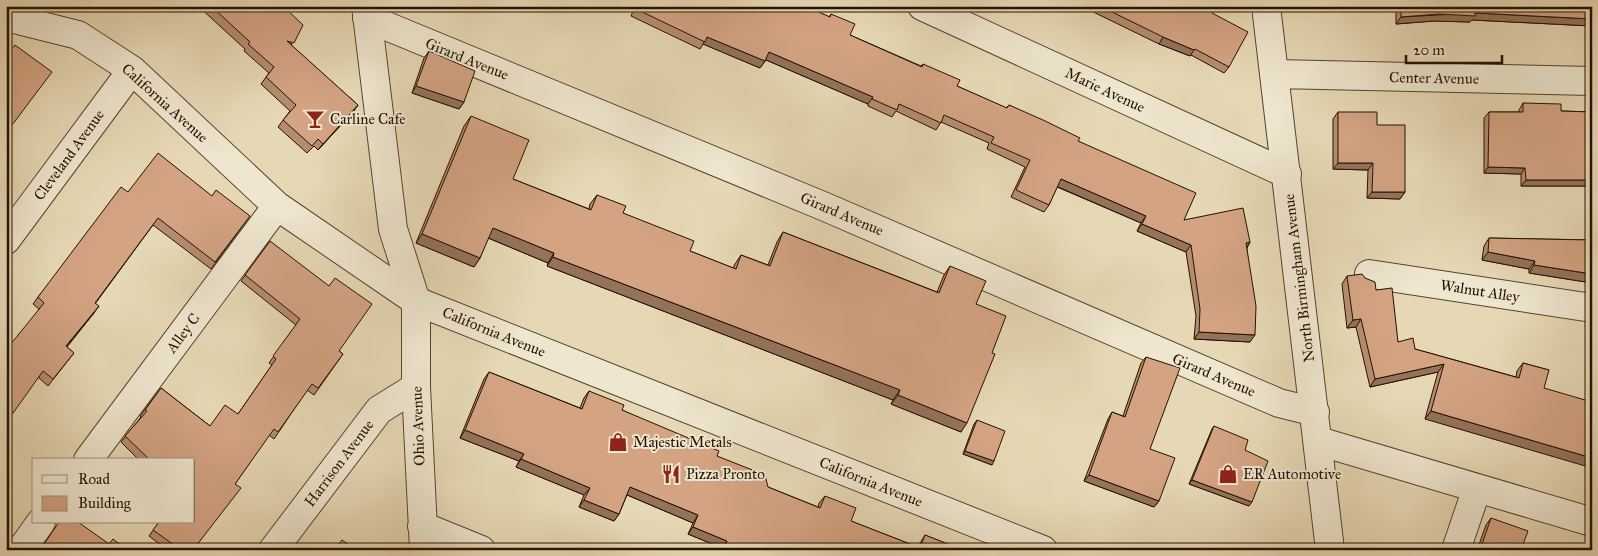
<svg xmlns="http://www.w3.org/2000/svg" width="1598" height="556" font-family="'IM FELL Great Primer',serif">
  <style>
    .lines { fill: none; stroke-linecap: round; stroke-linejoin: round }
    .minor-casing { stroke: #54442d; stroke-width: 30 }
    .minor { stroke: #efe6cf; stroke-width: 28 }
    .wall { fill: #b58c70; stroke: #231200 }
    .shaded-wall { fill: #94725b; stroke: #231200 }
    .building { fill: #d3a382; stroke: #231200 }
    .labels { text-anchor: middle; stroke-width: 4; stroke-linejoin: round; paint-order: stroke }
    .street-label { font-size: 15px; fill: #231200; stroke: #efe6cf }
    .poi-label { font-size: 15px; fill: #231200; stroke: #efe6cf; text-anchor: start }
  </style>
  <rect width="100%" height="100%" fill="#e7d8b5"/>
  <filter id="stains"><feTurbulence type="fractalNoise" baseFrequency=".004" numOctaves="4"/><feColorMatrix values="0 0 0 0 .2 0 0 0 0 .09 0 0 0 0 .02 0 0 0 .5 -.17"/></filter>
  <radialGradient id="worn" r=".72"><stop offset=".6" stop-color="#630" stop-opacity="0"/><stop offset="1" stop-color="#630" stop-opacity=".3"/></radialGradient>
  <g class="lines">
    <g class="minor-casing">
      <path id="minor" d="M366,6L393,229L416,301V387L424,550
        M922,6L1287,174
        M1266,6L1330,550
        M6,17L78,35L132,70L277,206L416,301L1043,550
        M367,18L823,206L1279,403L1315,412
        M1276,74L1592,81
        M6,240L132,70
        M1369,274L1592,308
        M1318,441L1592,522
        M88,460L277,206
        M422,526L481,550
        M21,550L41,522
        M273,550L379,410L416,387
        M1458,550L1457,547L1477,488"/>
    </g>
    <use href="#minor" class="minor"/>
  </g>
  <path class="wall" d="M198,6H283L292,46L358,105L353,112L318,150L314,146L307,153L278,127L290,111L261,84L269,73L244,51L245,49Z
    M635,6H805L829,17L831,14L850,35L921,66L923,64L957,86L1006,108L1009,105L1078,141L1184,220L1250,242L1247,248L1250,342L1194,339L1196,316L1186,252L1137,231L1141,223L1057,187L1049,205L1044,212L1011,197L1025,167L987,149L989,143L941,122L936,130L896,111L892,117L868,106V104L766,60L760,68L703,44L700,49L631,16Z
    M1076,6H1215L1212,13L1229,67L1224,73L1191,55L1190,56L1159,44L1083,7L1082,9Z
    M1396,6H1592V26L1472,20L1470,22L1434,21L1396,24Z
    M429,51L464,102L459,109L412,93L424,58Z
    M1523,103L1561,111L1592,112V186H1521V174L1484,173V118L1489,112H1519V110Z
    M1338,112L1377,125L1405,192L1400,199L1367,198L1368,170L1333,169V119Z
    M471,116L513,179L589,209L590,204L597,195L623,213L690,251L733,268L735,264L741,255L768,265L777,242L783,232L937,292L944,275L950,266L976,304L961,432L891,404L893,400L547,266L548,263L488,238L480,258L474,267L416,243L464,126Z
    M128,192L250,216L211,269L153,225L95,304L94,313L67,347L74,353L48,386L39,378V309L33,304L38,297Z
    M1489,238L1592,240V283L1529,273V269L1482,260L1484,246Z
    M270,241L339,351L343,354L314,395L307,390L274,439L269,435L235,484L194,550H167L149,536L159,522H194V460H139L121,442L141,417L140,416L161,388L210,426L238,414L272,365L269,363L296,325L241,281Z
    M1347,276L1376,290L1398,342L1415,349L1516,377L1517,371L1523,363L1549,370L1425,419L1438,372L1370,387L1356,327L1347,328L1342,284Z
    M1146,357L1150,449L1159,501L1154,507L1084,481L1108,419L1112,412L1123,416L1141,363Z
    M489,372L580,408L584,398L589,391L622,410L717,456L768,487L818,507L819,503L825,496L851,521L918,547L920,543L925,535L963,550H721L722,548L688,534L693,523L627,495L619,514L614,521L579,507L584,495L516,467L519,461L460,438L484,379Z
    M977,420L992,465L963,454L974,424Z
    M1214,426L1245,450L1249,506L1189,484L1212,429Z
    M1491,518L1521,550H1477L1486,525Z"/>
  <path class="shaded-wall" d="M1475,13L1592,19V26L1472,20L1470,22L1434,21L1396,24L1401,17Z
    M707,37L765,61L760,68L703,44Z
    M1163,37L1194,50L1190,56L1159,44Z
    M769,52L873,97L868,104L764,59Z
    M416,86L464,102L459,109L412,93Z
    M358,105L353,112L318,150L323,144Z
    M1338,163H1373L1368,170L1333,169Z
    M1488,167L1525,168L1521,174L1484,173Z
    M1061,179L1146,216L1141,223L1056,186Z
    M1526,180H1592V186H1521Z
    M1372,192H1405L1400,199L1367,198Z
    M1142,224L1191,245L1186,252L1137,231Z
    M493,228L554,253L548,263L486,237Z
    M422,234L480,258L474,267L416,243Z
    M1250,242L1246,249V243Z
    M1488,252L1535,261L1529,269L1482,260Z
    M553,257L900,390L893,400L547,266Z
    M1534,265L1592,274V283L1529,273Z
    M99,306L94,313L61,353L66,346Z
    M1361,319L1356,327L1347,328L1353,320Z
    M1199,332L1255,335L1250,342L1194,339Z
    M1444,364L1438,372L1370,387L1375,379Z
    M898,395L967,423L961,432L891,404Z
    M1431,411L1592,458V468L1425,419Z
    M465,430L524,454L519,461L460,438Z
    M965,451L994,461L992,465L963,454Z
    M521,459L590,488L584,495L516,467Z
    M1089,475L1159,501L1154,507L1084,481Z
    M1192,480L1252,502L1249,506L1189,484Z
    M630,487L698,515L693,523L625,494Z
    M584,500L619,514L614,521L579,507Z
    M693,527L727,541L722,548L688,534Z"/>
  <path class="building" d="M211,6H283L303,25L294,43L287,41L358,105L323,144L318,139L312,146L283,120L296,105L266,77L274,67L248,44L250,42Z
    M637,6H805L830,17L831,14L855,24L850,35L922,67L923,64L960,80L957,86L1007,108L1009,105L1043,120L1080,138L1078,141L1196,193L1184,220L1243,208L1250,242L1246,243L1256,306L1255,335L1199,332L1200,309L1191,245L1142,224L1146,216L1061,179L1049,205L1016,190L1030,160L991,143L994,137L944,115L941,123L899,104L897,110L872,99L873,97L769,52L765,61L707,37L705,42L636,9Z
    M1100,6H1215L1212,13L1248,32L1229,67L1195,49L1194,50L1163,37Z
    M1401,6H1592V19L1475,13V16L1439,14L1401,17Z
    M15,45L52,72L6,133V56Z
    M429,51L475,71L464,102L416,86Z
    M1523,103L1561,104V111L1592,112V180H1526L1525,168L1488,167L1489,112H1523Z
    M1338,112H1377V125H1405V192H1372L1373,163H1338Z
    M471,116L529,140L513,179L591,210L597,195L626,206L623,213L694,241L690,251L736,269L741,255L770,266L783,232L939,293L950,266L986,281L976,304L1006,316L992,353L995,354L967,423L898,395L900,390L553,257L554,253L493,228L480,258L422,234Z
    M158,153L212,196L216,190L250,216L215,262L158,218L95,303L99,306L66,346L74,353L53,379L43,371L6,423V350L44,303L38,297L121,187L128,192Z
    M1489,238L1592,240V274L1534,265L1535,261L1488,252Z
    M270,241L329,286L335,278L372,304L339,351L343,354L318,388L312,384L278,432L274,429L235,484L241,488L193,550H181L153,530L159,522H194V460H150L125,436L147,411L145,410L161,388L210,426L225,405L238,414L276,359L273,356L300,319L245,275Z
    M1362,274L1365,278L1375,282L1376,290L1392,288L1398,342L1413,338L1415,349L1519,378L1523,363L1549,370L1544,388L1592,402V458L1431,411L1444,364L1375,379L1361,319L1353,320L1347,276Z
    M1146,357L1180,368L1150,449L1175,458L1159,501L1089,475L1112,412L1125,417Z
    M489,372L582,409L589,391L624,405L622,410L719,451L717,456L765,475L768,487L820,508L825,496L856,508L851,521L920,548L925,535L963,550H723L727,541L693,527L698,515L630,487L619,514L584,500L590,488L521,459L524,454L465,430Z
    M977,420L1005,431L994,461L965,451Z
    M1214,426L1248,440L1245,450L1268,461L1252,502L1192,480Z
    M1491,518L1528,531L1521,550H1480Z
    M59,522H78L109,544L113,539L127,550H40Z
    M342,540L356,550H334Z"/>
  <defs>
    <g id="bar-bare" transform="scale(1.5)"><path d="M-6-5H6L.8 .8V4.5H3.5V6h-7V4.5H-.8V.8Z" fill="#8f2418" stroke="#efe6cf" stroke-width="2.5" paint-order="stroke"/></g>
    <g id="shop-bare" transform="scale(1.5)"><path d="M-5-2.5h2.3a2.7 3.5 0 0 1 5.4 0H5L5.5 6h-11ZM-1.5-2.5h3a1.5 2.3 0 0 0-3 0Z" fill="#8f2418" stroke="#efe6cf" stroke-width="2.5" paint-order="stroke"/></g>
    <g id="restaurant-bare" transform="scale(1.5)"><path d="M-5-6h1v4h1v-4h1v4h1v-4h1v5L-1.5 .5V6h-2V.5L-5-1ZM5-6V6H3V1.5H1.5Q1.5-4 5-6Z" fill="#8f2418" stroke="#efe6cf" stroke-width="2.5" paint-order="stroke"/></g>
  </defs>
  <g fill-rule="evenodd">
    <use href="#bar-bare" x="315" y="119"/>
    <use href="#shop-bare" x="618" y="442"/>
    <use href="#restaurant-bare" x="671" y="474"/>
    <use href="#shop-bare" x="1228" y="474"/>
  </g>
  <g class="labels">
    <g class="street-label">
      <text transform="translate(467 59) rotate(22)" y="5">Girard Avenue</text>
      <text transform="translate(1434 78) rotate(1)" y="5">Center Avenue</text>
      <text transform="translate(1105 90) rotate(25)" y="5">Marie Avenue</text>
      <text transform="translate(165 103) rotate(42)" y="5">California Avenue</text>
      <text transform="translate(69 155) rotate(-54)" y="5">Cleveland Avenue</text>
      <text transform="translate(842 214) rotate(23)" y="5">Girard Avenue</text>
      <text transform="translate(1299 278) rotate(-97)" y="5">North Birmingham Avenue</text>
      <text transform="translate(1480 291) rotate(9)" y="5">Walnut Alley</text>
      <text transform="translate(494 332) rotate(22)" y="5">California Avenue</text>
      <text transform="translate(183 333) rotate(-53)" y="5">Alley C</text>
      <text transform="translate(1214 375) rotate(23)" y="5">Girard Avenue</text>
      <text transform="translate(418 426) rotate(-92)" y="5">Ohio Avenue</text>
      <text transform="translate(339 463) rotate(-53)" y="5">Harrison Avenue</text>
      <text transform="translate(871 482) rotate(22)" y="5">California Avenue</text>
    </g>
    <g class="poi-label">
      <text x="330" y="124">Carline Cafe</text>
      <text x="633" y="447">Majestic Metals</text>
      <text x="686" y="479">Pizza Pronto</text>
      <text x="1243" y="479">ER Automotive</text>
    </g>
  </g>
  <rect width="1598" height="556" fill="none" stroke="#e7d8b5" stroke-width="25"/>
  <rect x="8" y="8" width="1583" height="541" fill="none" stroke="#231200" stroke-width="2.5"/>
  <rect x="12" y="12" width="1573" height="531" fill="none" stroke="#231200"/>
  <rect x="32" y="458" width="162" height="65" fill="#efe6cf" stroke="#9d917c"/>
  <rect x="42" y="475" width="25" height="8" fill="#efe6cf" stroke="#9d917c"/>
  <text x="78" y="484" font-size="15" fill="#231200">Road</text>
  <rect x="42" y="496" width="25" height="15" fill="#d3a382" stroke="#9d917c"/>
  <text x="78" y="508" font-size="15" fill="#231200">Building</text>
  <path d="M1406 55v8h96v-8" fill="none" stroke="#231200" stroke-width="2.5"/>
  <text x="1413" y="55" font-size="15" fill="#231200" stroke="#efe6cf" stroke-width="4" paint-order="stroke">20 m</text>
  <rect width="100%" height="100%" filter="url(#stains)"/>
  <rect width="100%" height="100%" fill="url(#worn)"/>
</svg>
